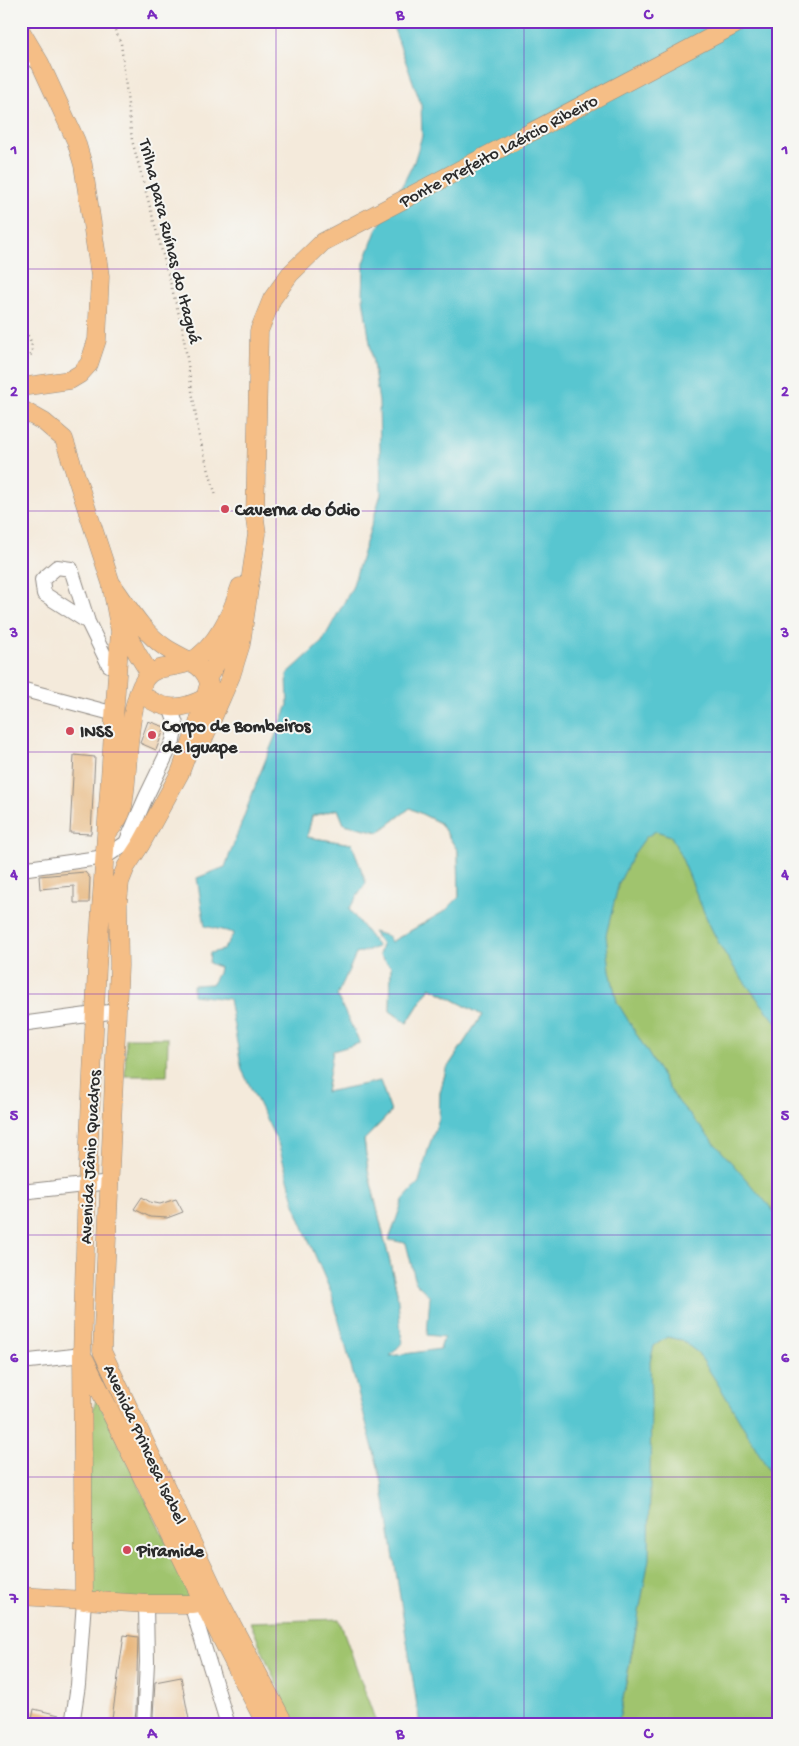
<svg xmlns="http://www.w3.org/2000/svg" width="799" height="1746" font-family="'Gochi Hand',sans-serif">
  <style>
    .green { fill: #a0c46e; stroke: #66784c }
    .water { fill: #59c6d0; stroke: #42787e; fill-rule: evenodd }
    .building { fill: #e8b77e }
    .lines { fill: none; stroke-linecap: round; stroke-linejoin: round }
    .minor-casing { stroke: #908a83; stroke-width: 16 }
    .major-casing { stroke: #908a83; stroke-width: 19 }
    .path { stroke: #908a83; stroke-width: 2.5; stroke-dasharray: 1 4; stroke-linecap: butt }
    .minor { stroke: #fff; stroke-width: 14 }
    .major { stroke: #f5be86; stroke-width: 18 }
    .grid { fill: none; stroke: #7b2cbf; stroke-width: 1; stroke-opacity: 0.55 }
    .poi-dot { fill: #d1495b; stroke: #f6f6f2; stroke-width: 2 }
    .labels { text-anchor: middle; stroke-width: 4; stroke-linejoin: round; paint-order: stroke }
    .street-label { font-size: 18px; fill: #2b2b2b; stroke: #f6f6f2 }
    .poi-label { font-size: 18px; font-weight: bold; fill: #2b2b2b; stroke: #f6f6f2; text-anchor: start }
    .neatline { fill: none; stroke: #7b2cbf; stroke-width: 2 }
    .grid-label { font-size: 16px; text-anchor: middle; font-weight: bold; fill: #7b2cbf }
  </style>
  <rect width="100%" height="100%" fill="#f6f6f2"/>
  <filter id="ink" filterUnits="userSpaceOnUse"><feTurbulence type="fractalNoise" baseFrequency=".02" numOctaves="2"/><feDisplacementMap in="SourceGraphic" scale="10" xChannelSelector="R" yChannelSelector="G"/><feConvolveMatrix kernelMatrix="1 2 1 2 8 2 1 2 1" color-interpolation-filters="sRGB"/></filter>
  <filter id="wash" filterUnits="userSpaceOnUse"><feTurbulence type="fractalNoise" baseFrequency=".0096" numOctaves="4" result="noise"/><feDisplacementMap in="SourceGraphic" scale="20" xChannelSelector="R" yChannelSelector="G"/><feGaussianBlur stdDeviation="1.12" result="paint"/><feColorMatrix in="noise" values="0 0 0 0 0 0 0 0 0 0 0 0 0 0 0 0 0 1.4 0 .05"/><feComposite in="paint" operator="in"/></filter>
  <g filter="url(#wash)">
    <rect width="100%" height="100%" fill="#f4eadb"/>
    <path class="green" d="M778,401V1725H618L637,1625L441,1349L453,1345L440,1093L446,1070L482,1015L430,987L407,1023L390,1011L391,967L379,955L391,942L445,911L459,897L458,851L440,823L410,808L379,832L344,824L338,809L312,816L307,837L352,844L320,925L330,1068L326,1093L380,1081L391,1112L364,1140L368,1171L397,1292L370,1235L280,980L327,707Z
      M126,1038H168L167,1076H125Z
      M97,1398L195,1602L85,1600L88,1423Z
      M339,1619L377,1725H294L250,1622Z"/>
    <path class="water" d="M391,21H778V1025C756,996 730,967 714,934C698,902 688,868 671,836L656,831L646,837L633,855L619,883L606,935L610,970L617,1002L676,1099L778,1216V1486L723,1392L698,1353L681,1340L667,1337L654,1346L650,1361L651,1400L649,1559L618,1725H420L382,1482L332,1295L298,1215L278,1143L242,1070L229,999L193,995V985L212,984L218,973L219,967L209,963L210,953L223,950L234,933L205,926L197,878L225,867L259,776L288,705L287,674L322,642L352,588L381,494L379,402L363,298L364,263L376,231L404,182L414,162L422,136L421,104ZM410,808L440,823L458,851L459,897L445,911L391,942L388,936L373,932L382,945L379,955L391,967L390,1011L407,1023L430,987L482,1015L446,1070L440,1093L439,1119L429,1146L419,1182L403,1200L389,1240L406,1243L416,1283L430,1296L427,1335L444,1337L440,1349L390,1356L402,1343L397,1292L368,1171L364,1140L391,1112L380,1081L326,1092L333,1051L360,1043L337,996L356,954L378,947L349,909L366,883L352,844L307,837L312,816L338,809L344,824L379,832Z"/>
    <g id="blocks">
      <path class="building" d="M148,721L165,727L156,750L140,743Z
        M74,755L95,757L91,834L70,833Z
        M85,872L90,878L89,903H74V886L40,889L39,876Z
        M142,1197L150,1202L160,1204L176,1199L183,1212L167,1218L150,1217L134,1209Z
        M124,1635L138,1637L136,1711L134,1725H111Z
        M181,1677L190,1725H155L153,1715L155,1682Z
        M34,1709L59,1715L57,1725H31Z"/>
    </g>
  </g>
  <g filter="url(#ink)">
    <use href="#blocks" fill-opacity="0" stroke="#908a83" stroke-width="1"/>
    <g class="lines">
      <g class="minor-casing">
        <path id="minor" d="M21,54L40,63
          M88,622L44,594L42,580L57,567L71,569L88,622L109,665L118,668
          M21,689L115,714
          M21,869L105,857L126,843L146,797L173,741L176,724L170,707
          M21,1024L117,1011
          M21,1192L111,1182
          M21,1362L82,1355
          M191,1604L228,1725
          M72,1725L78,1685L84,1601
          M144,1725L147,1662L146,1604"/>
      </g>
      <g class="major-casing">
        <path id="major" d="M21,31L40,63L76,141L83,165L100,276L97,340L89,364L80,374L70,380L21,387
          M21,409L44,422L64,439L111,583L120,631L97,967L87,1183L82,1355L84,1601
          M111,583C128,606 142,632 166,648C182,659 205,663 209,684L197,727L180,773L141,844L126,867L120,882L118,902L119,966L102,1351L219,1600L285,1725
          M121,621L137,653L150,674
          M208,677L239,626
          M142,686V694C164,712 182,710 205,698
          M203,740L231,676L241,644L257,534L255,519L259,331L272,299L290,274L323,242L742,21
          M108,832C113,826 120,818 122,810C124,804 124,797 125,791C129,759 128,705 145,679C155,664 176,669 190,662C216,648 232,613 240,587
          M85,1360L213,1622L266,1725
          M21,1596L146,1604H191L213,1601"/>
      </g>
      <path class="path" d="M111,21L121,43L132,140L182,326L199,436L216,496
        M21,328C30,336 35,346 30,357L21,362"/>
      <use href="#minor" class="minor"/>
      <use href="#major" class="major"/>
    </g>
  </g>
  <path class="grid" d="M276,21V1725M524,21V1725M21,269H778M21,511H778M21,752H778M21,994H778M21,1235H778M21,1477H778"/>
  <g class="poi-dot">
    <circle cx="225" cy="509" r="5"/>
    <circle cx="70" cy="731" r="5"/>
    <circle cx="152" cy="735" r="5"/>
    <circle cx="127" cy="1550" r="5"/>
  </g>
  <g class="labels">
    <g class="street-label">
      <text transform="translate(498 150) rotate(-28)" y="6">Ponte Prefeito Laércio Ribeiro</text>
      <text transform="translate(171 241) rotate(76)" y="6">Trilha para Ruínas do Itaguá</text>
      <text transform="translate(89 1157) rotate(-87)" y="6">Avenida Jânio Quadros</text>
      <text transform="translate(146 1444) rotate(65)" y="6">Avenida Princesa Isabel</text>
    </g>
    <g class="poi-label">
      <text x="235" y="515">Caverna do Ódio</text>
      <text x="162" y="731">Corpo de Bombeiros<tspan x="162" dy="21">de Iguape</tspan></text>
      <text x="80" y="737">INSS</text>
      <text x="137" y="1556">Piramide</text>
    </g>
  </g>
  <rect width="799" height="1746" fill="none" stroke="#f6f6f2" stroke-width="55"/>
  <rect x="28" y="28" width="744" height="1690" class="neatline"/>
  <g class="grid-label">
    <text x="152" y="19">A</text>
    <text x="400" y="19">B</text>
    <text x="648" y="19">C</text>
    <text x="14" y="154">1</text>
    <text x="785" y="154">1</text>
    <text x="14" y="396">2</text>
    <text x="785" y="396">2</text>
    <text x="14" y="637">3</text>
    <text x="785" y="637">3</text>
    <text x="14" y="879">4</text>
    <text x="785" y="879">4</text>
    <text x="14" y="1120">5</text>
    <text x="785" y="1120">5</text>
    <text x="14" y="1362">6</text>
    <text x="785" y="1362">6</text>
    <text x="14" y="1603">7</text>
    <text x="785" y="1603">7</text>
    <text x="152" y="1738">A</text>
    <text x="400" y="1738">B</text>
    <text x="648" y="1738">C</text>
  </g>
</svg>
